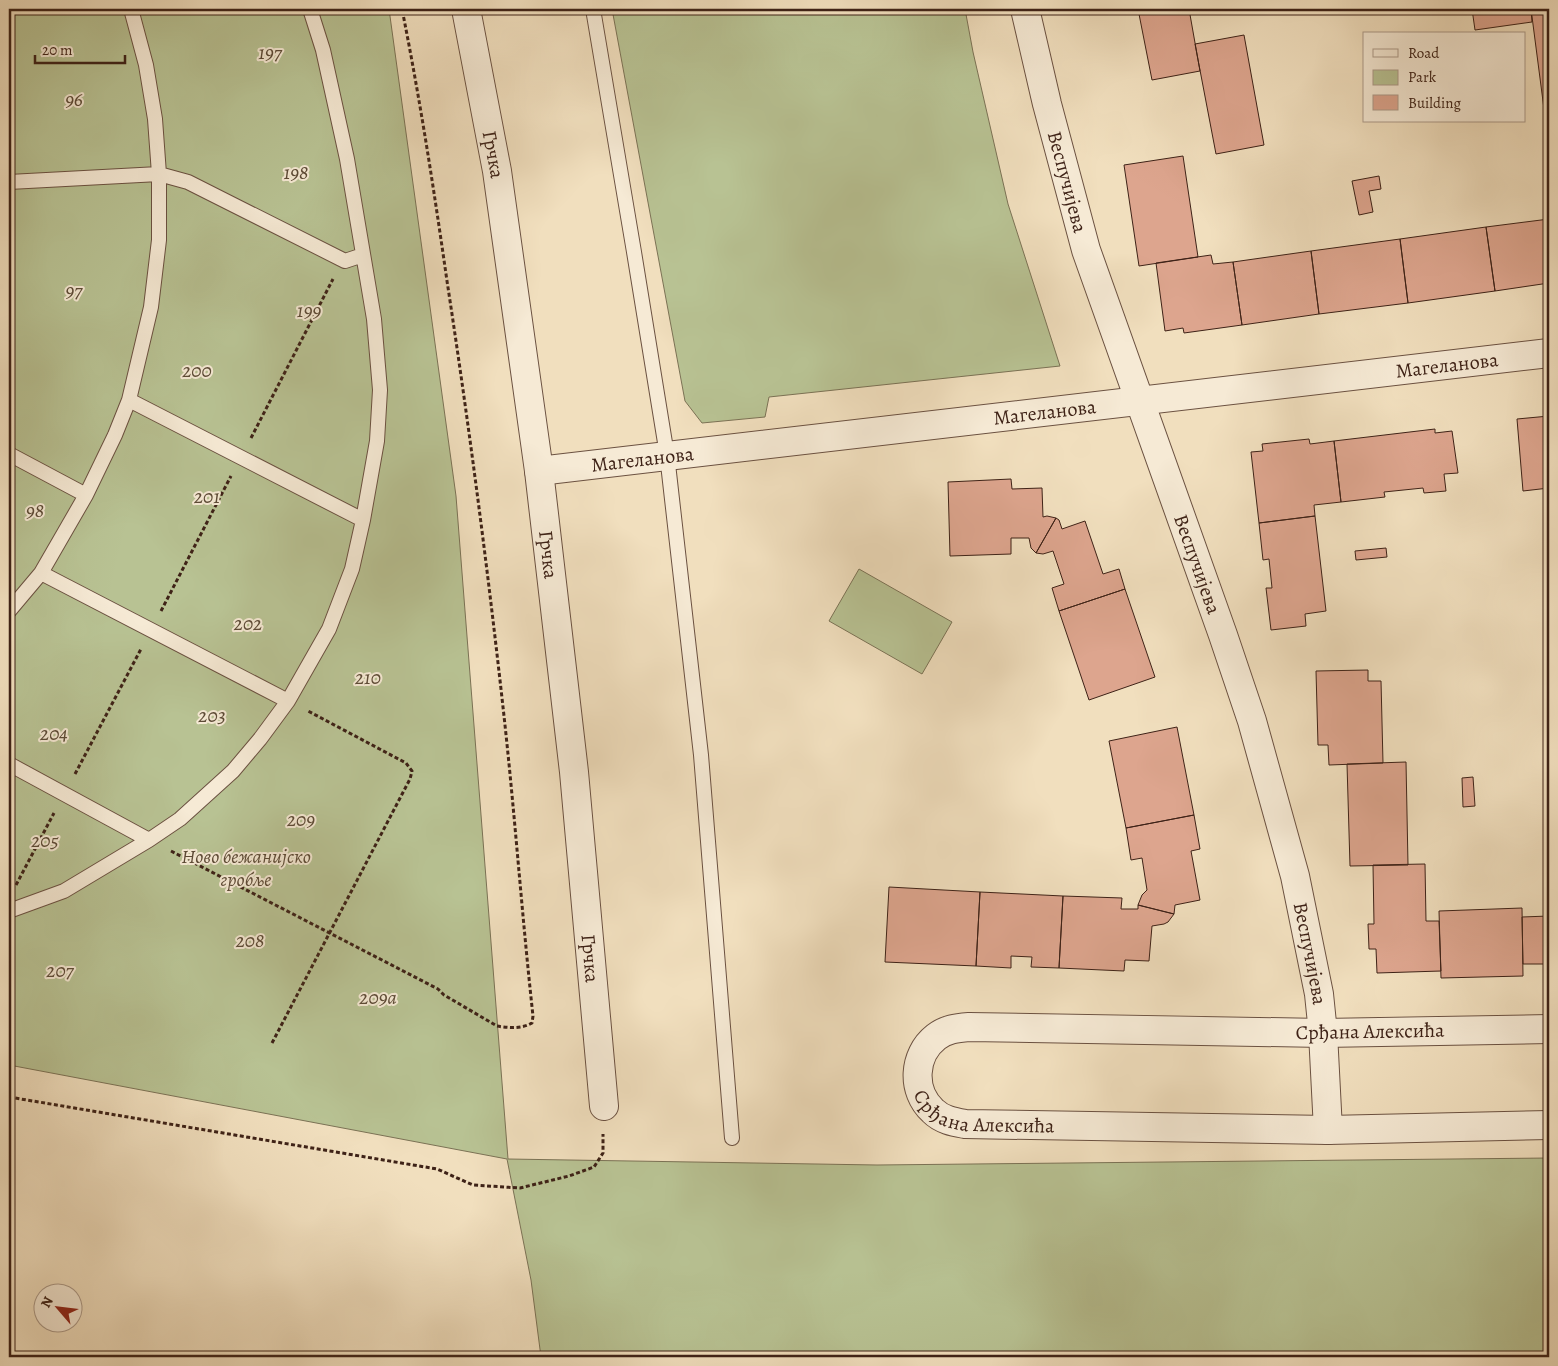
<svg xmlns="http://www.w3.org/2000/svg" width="1558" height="1366" font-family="Alegreya,serif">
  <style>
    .green { fill: #b8c293; stroke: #7b7255 }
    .building { fill: #dda58e; stroke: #3e2217 }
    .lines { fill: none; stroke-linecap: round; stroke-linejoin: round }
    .lane-casing { stroke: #6b5141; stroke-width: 16 }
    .street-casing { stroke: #6b5141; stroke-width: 30 }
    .path { stroke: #3e2217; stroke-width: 3; stroke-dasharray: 4 2.5; stroke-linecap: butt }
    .lane { stroke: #f6ead5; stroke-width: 14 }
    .street { stroke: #f6ead5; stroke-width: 28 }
    .labels { text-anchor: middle; stroke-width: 4; stroke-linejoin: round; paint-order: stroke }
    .park-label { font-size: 20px; font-style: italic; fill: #5c4a36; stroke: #f6ead5 }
    .street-label { font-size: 20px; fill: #3e2217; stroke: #f6ead5 }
  </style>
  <rect width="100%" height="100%" fill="#f1dfbe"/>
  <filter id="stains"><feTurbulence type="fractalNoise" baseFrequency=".004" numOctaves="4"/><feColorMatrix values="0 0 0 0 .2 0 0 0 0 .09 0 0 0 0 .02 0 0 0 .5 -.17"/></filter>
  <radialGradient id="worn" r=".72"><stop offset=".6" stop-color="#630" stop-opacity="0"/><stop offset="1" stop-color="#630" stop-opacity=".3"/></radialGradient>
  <path class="green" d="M9,9H389L456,496L508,1159L877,1165L1549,1158V1357H541L531,1280L507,1159L9,1065Z
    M612,9H965L973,52L1008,204L1060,366L769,397L765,417L702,423L685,401Z
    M859,569L952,622L922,674L829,621Z"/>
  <path class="building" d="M1138,9H1189L1200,71L1152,80Z
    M1472,9H1531L1532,22L1475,30Z
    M1531,9H1549V108L1544,109Z
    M1244,35L1264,145L1216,154L1195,44Z
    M1183,156L1198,257L1139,266L1124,165Z
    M1379,176L1381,189L1369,191L1373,212L1359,215L1352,181Z
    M1549,219V283L1495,291L1486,227Z
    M1486,227L1495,291L1408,303L1400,239Z
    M1400,239L1408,303L1319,314L1311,251Z
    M1311,251L1319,314L1242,325L1233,262Z
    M1211,255L1213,264L1233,262L1242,325L1184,333L1183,328L1165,331L1156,263Z
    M1549,416V488L1523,491L1517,419Z
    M1435,429V433L1452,431L1458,473L1444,474L1446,491L1424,493L1423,488L1384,492L1385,497L1341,502L1334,441Z
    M1309,439L1310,444L1334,441L1341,502L1314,505L1315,516L1259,523L1251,452L1263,451L1262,444Z
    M1011,479L1012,489L1042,488L1043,517L1047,516L1056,518L1036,553L1031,548L1029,538H1011V554L950,556L948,482Z
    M1315,516L1326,611L1305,614L1306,626L1271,630L1266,588H1272L1269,559L1263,560L1259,523Z
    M1056,518L1059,520L1062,529L1085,521L1103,574L1119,569L1125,589L1059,611L1052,588L1064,584L1053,551L1043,554L1036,553Z
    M1386,548L1387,557L1356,560L1355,551Z
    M1125,589L1155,677L1089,700L1059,611Z
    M1368,670V681H1381L1383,763L1329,765L1328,745H1318L1316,671Z
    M1177,727L1194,815L1126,828L1109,741Z
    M1406,762L1408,865L1350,866L1347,764Z
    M1473,777L1475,806L1463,807L1462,778Z
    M1194,815L1200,849L1191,851L1200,900L1175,905L1174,914L1138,905L1142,895L1147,890L1142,858L1131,860L1126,828Z
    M1425,864L1426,921H1439L1441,971L1377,973L1376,949H1369L1368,924H1374L1373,865Z
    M889,887L980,892L976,966L885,962Z
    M980,892L1063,896L1059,968L1031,967L1032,957L1011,956V968L976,966Z
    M1063,896L1122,898L1121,909H1138V905L1174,914L1168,922L1164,924L1152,926L1149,961L1125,960L1124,971L1059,968Z
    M1522,908L1523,976L1441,978L1439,911Z
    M1549,916V964H1523L1522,917Z"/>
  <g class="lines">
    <g class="lane-casing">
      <path id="lane" d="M593,9L634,252L667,455L701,755L732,1138
        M9,182L159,174L188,182L345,261L363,255
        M129,400L363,520
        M9,454L86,495
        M41,573L288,701
        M9,611L41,573L86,495L115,435L129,400L151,307L159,240V174L155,119L146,65L131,9
        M9,764L149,840
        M9,911L64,891L149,840L180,819L233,771L260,739L288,701L329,629L352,569L363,520L377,441L380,390L374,319L347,159L323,50L310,9"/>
    </g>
    <g class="street-casing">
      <g id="street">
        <path id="s1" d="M466,9L497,171L539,471L574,772L604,1106"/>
        <path id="s2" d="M1025,9L1047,104L1086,250L1223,635L1252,721L1295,876L1319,994L1323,1033L1328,1130"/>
        <path id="s3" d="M539,471L1549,353"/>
        <path id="s4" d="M1549,1029L1323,1033L969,1027C957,1028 946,1029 936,1037C913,1055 911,1091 933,1111C942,1120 954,1122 965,1124L1328,1130L1549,1125"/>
      </g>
    </g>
    <path class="path" d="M251,438L333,279
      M161,611L231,476
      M75,774L141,649
      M171,851L438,989L444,995L497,1026C508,1028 522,1029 532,1023L533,1016C522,916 515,816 504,716C488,571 469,425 447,281C434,190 420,99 402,9
      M16,885L54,813
      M272,1043L410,779L412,771L406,763L308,711
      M9,1097L437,1169L473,1185L520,1188L569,1176L594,1167L603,1153V1134"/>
    <use href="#lane" class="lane"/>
    <use href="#street" class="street"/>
  </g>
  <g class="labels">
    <g class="park-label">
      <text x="270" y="59">197</text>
      <text x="74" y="106">96</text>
      <text x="296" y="179">198</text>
      <text x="74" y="297">97</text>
      <text x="309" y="317">199</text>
      <text x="197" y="377">200</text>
      <text x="207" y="503">201</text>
      <text x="35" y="517">98</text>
      <text x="248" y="630">202</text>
      <text x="368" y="684">210</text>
      <text x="212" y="722">203</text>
      <text x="54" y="740">204</text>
      <text x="301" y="826">209</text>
      <text x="45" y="847">205</text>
      <text x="246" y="863">Ново бежанијско<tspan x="246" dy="23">гробље</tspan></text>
      <text x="250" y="947">208</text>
      <text x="60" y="977">207</text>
      <text x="378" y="1004">209a</text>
    </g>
    <g class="street-label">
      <text dy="7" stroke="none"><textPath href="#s1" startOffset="148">Грчка</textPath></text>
      <text dy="7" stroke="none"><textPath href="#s2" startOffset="178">Веспучијева</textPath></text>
      <text dy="7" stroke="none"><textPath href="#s3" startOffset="914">Магеланова</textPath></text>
      <text dy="7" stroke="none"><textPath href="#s3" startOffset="509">Магеланова</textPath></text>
      <text dy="7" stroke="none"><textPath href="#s3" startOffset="104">Магеланова</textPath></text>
      <text dy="7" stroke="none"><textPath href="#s1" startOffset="552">Грчка</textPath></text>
      <text dy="7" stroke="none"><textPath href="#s2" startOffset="582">Веспучијева</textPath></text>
      <text dy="7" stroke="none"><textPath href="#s2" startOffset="988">Веспучијева</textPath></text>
      <text dy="7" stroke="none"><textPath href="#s1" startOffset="958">Грчка</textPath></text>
      <text transform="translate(1370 1031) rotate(-1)" y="7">Срђана Алексића</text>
      <text dy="7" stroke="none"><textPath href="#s4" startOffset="749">Срђана Алексића</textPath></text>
    </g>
  </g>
  <rect width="1558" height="1366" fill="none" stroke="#f1dfbe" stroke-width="30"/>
  <rect x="10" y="10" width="1538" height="1346" fill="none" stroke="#3e2217" stroke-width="2.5"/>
  <rect x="15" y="15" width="1528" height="1336" fill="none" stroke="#3e2217"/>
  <rect x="1363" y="32" width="162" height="90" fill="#f6ead5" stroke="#ac9a89"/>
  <rect x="1373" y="49" width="25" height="8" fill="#f6ead5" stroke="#ac9a89"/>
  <text x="1408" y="58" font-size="15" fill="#3e2217">Road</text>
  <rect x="1373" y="70" width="25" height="15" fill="#b8c293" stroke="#ac9a89"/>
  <text x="1408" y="82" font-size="15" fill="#3e2217">Park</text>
  <rect x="1373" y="95" width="25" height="15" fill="#dda58e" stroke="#ac9a89"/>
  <text x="1408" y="108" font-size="15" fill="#3e2217">Building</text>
  <g transform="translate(58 1308) rotate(298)"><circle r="24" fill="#f6ead5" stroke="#ac9a89"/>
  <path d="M0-4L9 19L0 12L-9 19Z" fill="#8f2418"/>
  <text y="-8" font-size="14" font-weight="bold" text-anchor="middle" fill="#3e2217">N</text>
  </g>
  <path d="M35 55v8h90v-8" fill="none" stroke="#3e2217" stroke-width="2.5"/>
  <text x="42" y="55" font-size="15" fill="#3e2217" stroke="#f6ead5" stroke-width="4" paint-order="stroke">20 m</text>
  <rect width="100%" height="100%" filter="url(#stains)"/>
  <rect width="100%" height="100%" fill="url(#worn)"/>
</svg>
